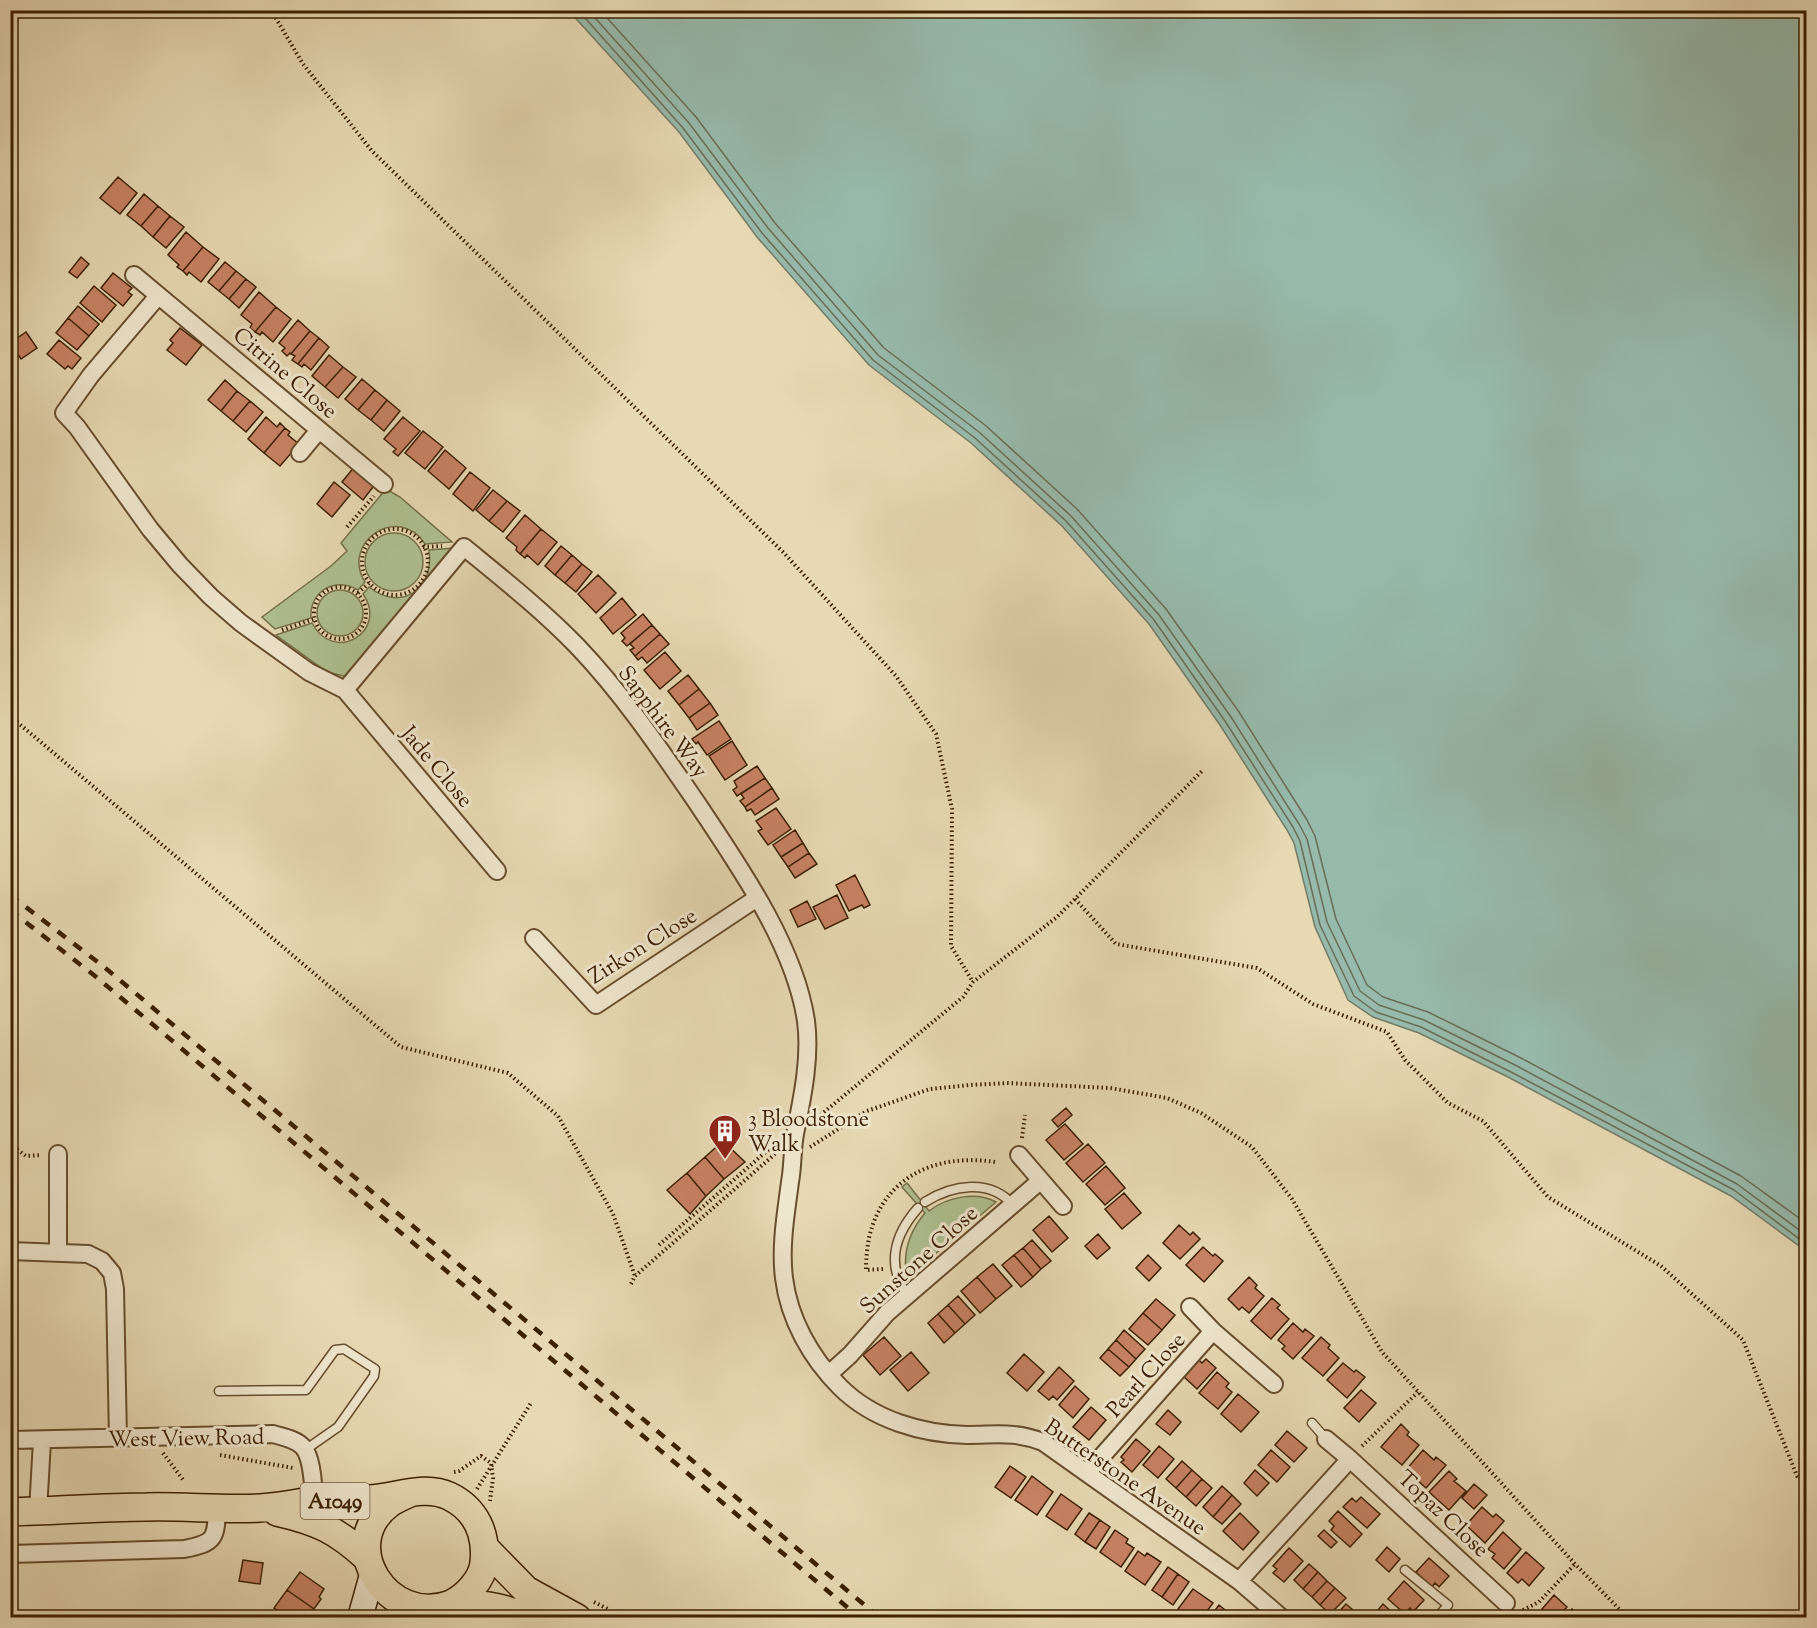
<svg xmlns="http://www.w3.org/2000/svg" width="1817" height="1628" font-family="'Sorts Mill Goudy',serif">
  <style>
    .green { fill: #afc092; stroke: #76704a; stroke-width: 1.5 }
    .water { fill: #97baac; stroke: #737c68; stroke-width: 1.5 }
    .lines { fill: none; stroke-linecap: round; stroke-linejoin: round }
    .shore { stroke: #6a6d57; stroke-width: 1.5 }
    .building { fill: #c78264; stroke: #3c2002; stroke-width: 1.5 }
    .lane-casing { stroke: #674e2e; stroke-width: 11 }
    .street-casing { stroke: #674e2e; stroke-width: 20 }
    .secondary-casing { stroke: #3c2002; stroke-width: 27 }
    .primary-casing { stroke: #3c2002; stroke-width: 30 }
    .path { stroke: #3c2002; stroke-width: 4; stroke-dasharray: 1.5 3; stroke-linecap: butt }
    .lane { stroke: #efe6ce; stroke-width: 8 }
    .street { stroke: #efe6ce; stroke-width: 16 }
    .secondary { stroke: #efe6ce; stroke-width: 24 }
    .primary { stroke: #e7d9b4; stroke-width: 27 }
    .rail { stroke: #3c2002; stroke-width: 4.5; stroke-dasharray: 10 10; stroke-linecap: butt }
    .labels { text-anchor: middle; stroke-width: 6; stroke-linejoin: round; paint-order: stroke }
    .shield { fill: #efe6ce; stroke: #725b3f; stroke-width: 1.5 }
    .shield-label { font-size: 21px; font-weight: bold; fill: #3c2002 }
    .street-label { font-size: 22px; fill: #3c2002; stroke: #efe6ce }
    .poi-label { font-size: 22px; fill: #3c2002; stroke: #efe6ce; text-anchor: start }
  </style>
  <rect width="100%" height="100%" fill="#e7d9b4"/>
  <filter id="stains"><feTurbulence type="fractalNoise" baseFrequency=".00333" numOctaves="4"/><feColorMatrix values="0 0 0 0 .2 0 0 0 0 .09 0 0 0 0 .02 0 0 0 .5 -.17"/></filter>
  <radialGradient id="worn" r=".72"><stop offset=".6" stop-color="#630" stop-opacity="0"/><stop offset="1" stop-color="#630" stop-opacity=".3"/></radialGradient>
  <path class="green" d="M386,489L400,497L452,542L425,544C399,503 340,542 365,582L358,590C336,576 309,591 311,618L275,629L262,617L331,566L347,551L341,543Z
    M365 562a29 29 0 1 1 58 0a29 29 0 1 1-58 0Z
    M456,548L348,677L327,672L276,635L312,623C334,665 389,631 363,594L369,587C402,613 435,588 429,550Z
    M317 613a23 23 0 1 1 46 0a23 23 0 1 1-46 0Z
    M907,1183L929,1211C947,1197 976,1191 996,1202L907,1278C902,1253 909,1232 925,1213L902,1187Z"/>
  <path class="water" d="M569,11H1806V1251L1731,1196L1508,1077L1419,1033L1373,1017L1348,1000L1315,927L1294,843L1287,830L1220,725L1149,624L1062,526L971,443L869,365L757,237L679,132Z"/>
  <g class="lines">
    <path class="shore" d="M578,10L683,128L762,233L873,360L975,438L1066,521L1154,620L1225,721L1293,827L1300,841L1320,925L1354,996L1376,1012L1421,1027L1511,1072L1734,1190L1806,1244
      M588,10L689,123L768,228L878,355L979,432L1071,516L1159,615L1231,717L1299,824L1307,839L1327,922L1360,991L1379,1005L1424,1020L1515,1065L1737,1184L1806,1235
      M600,10L696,117L775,223L884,348L985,425L1077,509L1166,609L1239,712L1307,820L1315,836L1336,919L1367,985L1383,997L1428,1012L1519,1057L1741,1176L1806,1223"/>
  </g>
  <path class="building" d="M118,177L137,193L120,214L100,198Z
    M144,194L158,206L141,226L127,215Z
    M158,206L170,216L153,237L141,226Z
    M170,216L184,227L166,248L153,237Z
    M186,232L203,247L183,271L177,267L179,265L168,255Z
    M203,247L219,259L201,282L189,272L187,275L183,271Z
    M81,257L89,264L77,278L69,272Z
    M225,262L236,271L219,291L208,282Z
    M236,271L246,279L229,299L219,291Z
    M113,273L132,288L128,292L132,295L123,306L101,288Z
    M246,279L256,287L239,308L229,299Z
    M94,286L116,305L102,322L80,303Z
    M259,292L276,307L255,332L250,328L252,324L241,315Z
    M78,306L99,324L89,336L68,318Z
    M276,307L291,319L273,342L262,332L260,335L255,332Z
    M68,318L89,336L77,350L56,333Z
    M298,320L310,331L291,354L290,353L287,356L282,351L285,348L279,343Z
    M180,328L202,345L186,365L167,350L173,343L170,340Z
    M310,331L319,338L298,364L292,360L295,356L291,354Z
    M26,332L37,348L21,359L10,343Z
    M319,338L329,347L311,370L304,364L302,367L298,364Z
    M59,340L81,358L72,369L68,366L65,369L47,354Z
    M329,355L343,367L325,387L312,376Z
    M343,367L356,377L338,398L325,387Z
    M362,379L375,390L358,410L345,399Z
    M225,380L237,391L221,411L208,400Z
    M375,390L387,400L371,420L358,410Z
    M237,391L250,401L233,421L221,411Z
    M387,400L400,411L384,431L371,420Z
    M250,401L263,412L246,432L233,421Z
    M266,417L277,427L280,423L285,428L264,453L248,439Z
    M403,417L420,431L398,456L393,452L396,449L384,439Z
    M285,428L290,432L288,435L299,444L280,466L264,453Z
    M423,431L443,447L425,469L405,453Z
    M445,450L466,468L449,489L428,471Z
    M355,466L376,483L363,500L342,482Z
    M470,472L490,488L473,511L453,494Z
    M334,482L350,495L332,517L317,504Z
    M493,490L507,501L489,521L476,510Z
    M507,501L520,511L503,532L489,521Z
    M525,515L541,529L520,554L516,550L517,547L506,538Z
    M541,529L557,542L538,565L527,555L525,558L520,554Z
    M561,546L572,555L555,575L545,566Z
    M572,555L582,564L565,583L555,575Z
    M582,564L592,572L576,592L565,583Z
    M598,575L616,593L596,613L578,594Z
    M622,598L636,615L613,634L600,618Z
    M643,614L652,625L627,646L622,641L625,638L621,633Z
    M652,625L660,634L635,656L630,650L634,648L630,644Z
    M660,634L669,644L647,663L642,657L638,660L635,656Z
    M665,652L681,671L660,689L644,670Z
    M688,675L699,689L679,705L668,691Z
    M699,689L710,703L689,718L679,705Z
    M710,703L718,715L697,730L689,718Z
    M719,721L731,739L707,755L698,742L696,744L692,739Z
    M732,741L747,765L725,780L709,756Z
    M757,766L765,778L737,796L733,790L737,787L734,781Z
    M765,778L772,788L745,807L740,801L744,798L741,794Z
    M772,788L779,799L755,815L751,809L747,811L745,807Z
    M776,808L791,829L768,845L758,831L762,829L756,821Z
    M795,830L803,843L781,857L773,845Z
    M803,843L809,853L788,867L781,857Z
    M809,853L817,864L795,878L788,867Z
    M855,875L870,905L864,908L862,905L849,911L836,885Z
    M837,895L848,918L825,929L813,907Z
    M807,901L816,919L798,927L790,910Z
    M1066,1108L1072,1115L1058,1127L1052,1120Z
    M1065,1124L1083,1144L1064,1160L1046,1140Z
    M723,1141L745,1162L724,1179L705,1157Z
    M1088,1144L1105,1163L1083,1182L1066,1163Z
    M705,1157L724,1179L706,1196L687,1173Z
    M1106,1166L1125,1188L1105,1205L1086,1184Z
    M687,1173L706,1196L690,1214L667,1190Z
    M1124,1193L1141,1213L1122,1229L1105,1209Z
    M1049,1216L1068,1238L1052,1252L1033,1230Z
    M1179,1225L1190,1235L1193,1232L1200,1239L1180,1259L1163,1243Z
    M1098,1234L1110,1248L1097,1259L1085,1246Z
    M1032,1240L1051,1261L1041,1269L1023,1248Z
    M1203,1247L1213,1256L1215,1254L1223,1261L1204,1282L1186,1265Z
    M1023,1248L1041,1269L1033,1277L1014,1255Z
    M1014,1255L1033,1277L1021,1287L1002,1265Z
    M1148,1255L1161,1268L1149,1281L1136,1268Z
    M993,1264L1012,1286L996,1299L977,1277Z
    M977,1277L996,1299L980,1313L961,1291Z
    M1249,1277L1257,1285L1255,1288L1264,1296L1249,1313L1242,1307L1239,1310L1228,1299Z
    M958,1296L975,1315L965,1324L948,1305Z
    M1272,1298L1280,1305L1277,1308L1289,1319L1271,1339L1251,1321Z
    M1156,1299L1175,1315L1162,1330L1143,1313Z
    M948,1305L965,1324L955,1333L938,1314Z
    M1143,1313L1162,1330L1148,1345L1129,1329Z
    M938,1314L955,1333L944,1343L928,1323Z
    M1293,1323L1303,1332L1305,1329L1314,1336L1293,1359L1282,1349L1285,1346L1278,1340Z
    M1124,1330L1145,1349L1136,1359L1116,1340Z
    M884,1337L901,1356L880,1375L863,1355Z
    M1321,1337L1330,1345L1328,1348L1339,1358L1323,1376L1302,1358Z
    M1116,1340L1136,1359L1129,1367L1108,1349Z
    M1108,1349L1129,1367L1120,1376L1100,1358Z
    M911,1352L929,1373L908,1391L890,1370Z
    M1024,1354L1044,1372L1027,1391L1007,1373Z
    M1206,1359L1216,1368L1197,1389L1183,1376L1199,1360L1202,1363Z
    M1343,1363L1354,1372L1356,1370L1365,1377L1347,1398L1327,1380Z
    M1059,1367L1074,1381L1057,1400L1053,1396L1049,1400L1038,1391Z
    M1217,1372L1229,1383L1226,1387L1232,1392L1218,1409L1199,1393Z
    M1075,1386L1089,1399L1073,1418L1059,1405Z
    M1361,1390L1376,1403L1359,1422L1344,1408Z
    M1238,1394L1259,1412L1241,1432L1221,1414Z
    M1091,1407L1106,1420L1089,1440L1073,1427Z
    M1168,1410L1181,1422L1170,1435L1156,1424Z
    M1401,1424L1409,1432L1407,1435L1419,1445L1402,1465L1381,1447Z
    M1287,1431L1307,1448L1294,1462L1275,1445Z
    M1136,1439L1150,1451L1132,1472L1121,1462L1124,1460L1121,1457Z
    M1159,1446L1174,1459L1158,1478L1143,1465Z
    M1271,1450L1290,1467L1277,1482L1258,1465Z
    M1423,1450L1434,1460L1436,1457L1446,1465L1426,1488L1406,1470Z
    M1182,1461L1192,1470L1176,1488L1166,1479Z
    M1010,1466L1026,1477L1011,1498L995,1487Z
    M1192,1470L1202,1479L1186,1497L1176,1488Z
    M1255,1470L1269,1483L1257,1496L1244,1483Z
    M1449,1471L1457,1479L1454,1481L1466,1491L1449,1510L1429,1492Z
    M1032,1476L1053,1492L1037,1515L1015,1500Z
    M1202,1479L1212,1488L1196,1506L1186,1497Z
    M1474,1484L1487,1495L1474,1509L1462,1498Z
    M1222,1486L1232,1495L1213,1517L1203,1507Z
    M1061,1494L1082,1509L1067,1530L1046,1516Z
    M1232,1495L1241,1504L1222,1524L1213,1517Z
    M1361,1497L1380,1514L1367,1528L1343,1507L1352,1498L1356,1502Z
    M1482,1507L1493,1517L1496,1514L1504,1521L1485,1543L1466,1525Z
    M1338,1511L1362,1534L1350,1547L1331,1530L1334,1526L1329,1521Z
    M1089,1513L1100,1520L1085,1542L1075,1534Z
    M1240,1513L1259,1532L1243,1550L1223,1531Z
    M1100,1520L1110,1527L1096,1549L1085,1542Z
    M1115,1530L1128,1539L1126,1543L1134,1548L1121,1567L1100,1552Z
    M1324,1530L1337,1542L1331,1548L1318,1536Z
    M1503,1532L1521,1549L1504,1569L1492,1558L1495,1554L1488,1549Z
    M1387,1547L1400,1559L1389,1572L1376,1560Z
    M1289,1548L1303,1561L1284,1582L1273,1573L1277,1569L1273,1566Z
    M1138,1551L1145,1556L1147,1553L1161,1562L1145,1585L1125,1571Z
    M1526,1552L1544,1568L1529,1586L1522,1579L1518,1583L1507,1573Z
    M1429,1558L1449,1576L1439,1587L1435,1583L1432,1587L1416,1572Z
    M243,1560L263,1563L260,1584L239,1581Z
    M1309,1564L1318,1572L1303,1589L1294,1580Z
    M1168,1567L1178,1574L1162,1597L1152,1590Z
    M300,1572L324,1589L319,1597L321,1599L314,1609L287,1590Z
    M1318,1572L1327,1581L1312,1597L1303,1589Z
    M1178,1574L1189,1582L1173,1605L1162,1597Z
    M1327,1581L1335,1588L1320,1605L1312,1597Z
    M1404,1581L1424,1600L1413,1612L1410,1608L1405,1614L1388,1599Z
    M1335,1588L1346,1598L1330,1614L1320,1605Z
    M1193,1589L1213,1603L1202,1618H1190L1178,1609Z
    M287,1590L314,1609L308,1618H288L274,1608Z
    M1554,1595L1567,1607L1557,1618H1551L1542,1609Z
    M1346,1604L1360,1616L1359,1618L1335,1616Z
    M1383,1604L1398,1618H1371Z
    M1219,1605L1235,1618H1209Z
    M1572,1609L1580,1618H1564Z"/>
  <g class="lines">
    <g class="lane-casing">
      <path id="lane" d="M925,1202C952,1185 990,1178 1013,1205
        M908,1296C885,1265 895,1234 918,1208
        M219,1391L306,1390L335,1350L344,1349L375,1369L374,1376L338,1427L305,1450
        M1312,1423L1326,1439
        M1405,1570L1448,1605L1437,1618"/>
    </g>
    <g class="street-casing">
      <path id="street" d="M134,275L384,484
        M158,296L91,375L64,413L77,427L150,529L180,565L211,597L241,623L309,672L345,690L497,871
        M300,453L319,430
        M345,690L464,547C503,579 542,610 577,646C622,693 660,749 697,803C739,866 795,946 806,1021C811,1058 802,1099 795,1134C792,1150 793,1166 790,1182C786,1213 780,1246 784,1278C789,1319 811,1358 840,1387C873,1420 922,1434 967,1435C998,1435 1013,1431 1043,1442L1239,1581L1282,1618
        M534,938L596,1005L757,898
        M58,1154V1253
        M1019,1155L1063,1206
        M10,1251L88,1254L102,1261L112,1273L115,1289L118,1438
        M1190,1307L1213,1331
        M829,1374L850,1355L887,1313L1040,1181
        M1326,1439L1350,1459
        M10,1440L273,1434C283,1437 296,1439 303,1447C313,1458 314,1495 314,1509
        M1087,1473L1213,1331L1274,1384
        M38,1511L42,1441
        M10,1554L184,1549C216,1543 216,1538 217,1507
        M1239,1581L1350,1459L1506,1603"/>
    </g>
    <g class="secondary-casing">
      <path id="secondary" d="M360,1618L372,1575"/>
    </g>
    <g class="primary-casing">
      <path id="primary" d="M10,1512C56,1511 101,1507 147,1507C184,1506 223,1510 260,1508C278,1507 296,1503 314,1501C332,1500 351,1500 369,1499C395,1498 424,1484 449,1496C476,1509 487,1534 484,1563C482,1580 466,1597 451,1604C388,1628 334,1544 390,1503C396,1499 403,1496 410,1493
        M277,1512C317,1521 337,1530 367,1558
        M485,1548L526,1590L577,1618
        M453,1603C478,1604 503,1606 527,1618"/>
    </g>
    <path class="path" d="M271,10L303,64L372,151L784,553L896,676L936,734L952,809L951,946L973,982
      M347,527L374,496
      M362 562a33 33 0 1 1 66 0a33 33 0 1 1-66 0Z
      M423,547L442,546
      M314 613a26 26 0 1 1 52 0a26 26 0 1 1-52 0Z
      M358,593L369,583
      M282,630L314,619
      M10,716L401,1047L508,1073L558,1116L613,1214L635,1276
      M1075,899L1116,944L1257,968L1313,1004L1387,1032L1405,1060L1448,1103L1483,1121L1548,1197L1661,1266L1743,1340L1797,1476L1806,1482
      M817,1118L963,997L973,982L1057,917L1203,770
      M1022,1138L1025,1115
      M10,1144L26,1156L42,1155
      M810,1147L867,1111L930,1089L970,1085L1007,1083L1110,1088L1167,1098L1201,1113L1252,1147L1292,1199L1382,1352L1575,1564L1628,1618
      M659,1245L776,1143
      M883,1269L866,1270C866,1259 867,1248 869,1238C883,1176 937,1153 995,1162
      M631,1284L635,1276L775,1154
      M1362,1446L1418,1392
      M163,1453L184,1481
      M220,1455L293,1468
      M454,1472L459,1471L481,1456L491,1463L493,1478L490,1501
      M477,1489L531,1403
      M594,1602L608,1609L614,1618
      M1523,1610L1539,1602L1575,1564"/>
    <use href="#lane" class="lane"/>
    <use href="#street" class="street"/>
    <use href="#secondary" class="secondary"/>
    <use href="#primary" class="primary"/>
    <path class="rail" d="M10,895L103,966L880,1618
      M10,910L95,976L860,1618"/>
  </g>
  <defs>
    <g id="building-pin" transform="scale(1.725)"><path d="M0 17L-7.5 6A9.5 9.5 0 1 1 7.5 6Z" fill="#8f2418" stroke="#efe6ce"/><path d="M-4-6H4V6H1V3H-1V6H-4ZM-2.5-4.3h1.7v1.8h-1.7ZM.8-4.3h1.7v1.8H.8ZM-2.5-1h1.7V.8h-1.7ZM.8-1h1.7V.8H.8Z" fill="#fff"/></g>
  </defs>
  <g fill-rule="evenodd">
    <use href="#building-pin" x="725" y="1131"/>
  </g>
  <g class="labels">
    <rect class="shield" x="300.5" y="1483" width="69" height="36" rx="4.5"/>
    <g class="shield-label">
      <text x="335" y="1508">A1049</text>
    </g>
    <g class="street-label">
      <text transform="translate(286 372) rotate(40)" y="8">Citrine Close</text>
      <text transform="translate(664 721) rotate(53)" y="8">Sapphire Way</text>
      <text transform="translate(438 766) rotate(50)" y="8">Jade Close</text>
      <text transform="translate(642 945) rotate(-32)" y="8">Zirkon Close</text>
      <text transform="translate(918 1259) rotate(-42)" y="8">Sunstone Close</text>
      <text transform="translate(1145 1374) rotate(-48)" y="8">Pearl Close</text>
      <text transform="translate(186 1437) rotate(-1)" y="8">West View Road</text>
      <text transform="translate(1126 1476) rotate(34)" y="8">Butterstone Avenue</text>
      <text transform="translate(1444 1513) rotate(43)" y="8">Topaz Close</text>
    </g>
    <g class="poi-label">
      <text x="748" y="1126">3 Bloodstone<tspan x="748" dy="25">Walk</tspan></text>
    </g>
  </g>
  <rect width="1817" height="1628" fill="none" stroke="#e7d9b4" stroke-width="36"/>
  <rect x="12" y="12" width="1793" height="1604" fill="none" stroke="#3c2002" stroke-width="3"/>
  <rect x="18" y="18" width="1781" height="1592" fill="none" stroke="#3c2002" stroke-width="1.5"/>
  <rect width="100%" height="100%" filter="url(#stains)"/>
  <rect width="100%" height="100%" fill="url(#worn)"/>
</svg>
